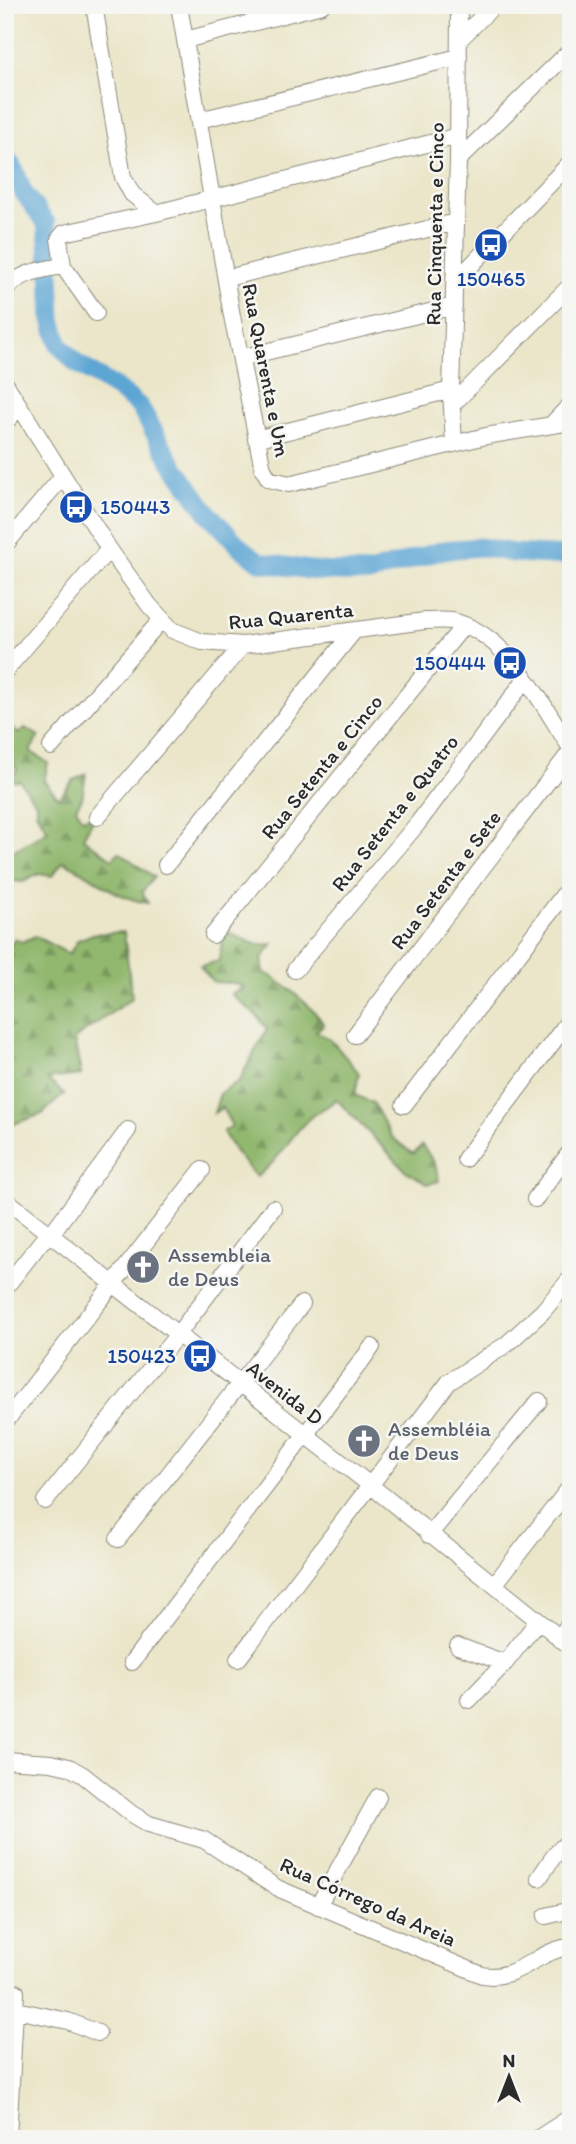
<svg xmlns="http://www.w3.org/2000/svg" width="576" height="2144" font-family="Itim,sans-serif">
  <style>
    .forest { fill: url(#forest-firs); stroke: #5e724c; stroke-width: 2 }
    .lines { fill: none; stroke-linecap: round; stroke-linejoin: round }
    .river { stroke: #5da6d4; stroke-width: 19 }
    .minor-casing { stroke: #8b887a; stroke-width: 18 }
    .minor { stroke: #fff; stroke-width: 16 }
    .labels { text-anchor: middle; stroke-width: 5; stroke-linejoin: round; paint-order: stroke }
    .street-label { font-size: 21px; fill: #2b2b2b; stroke: #f6f6f2 }
    .transit-label { font-size: 21px; fill: #164399; stroke: #f6f6f2; text-anchor: end }
    .worship-label { font-size: 21px; fill: #5b616d; stroke: #f6f6f2; text-anchor: start }
  </style>
  <defs>
    <pattern id="forest-firs" width="22" height="20" patternUnits="userSpaceOnUse" patternTransform="scale(1.75)"><rect width="22" height="20" fill="#91b86e"/><path d="M5 1l3.5 6h-7zM16 11l3.5 6h-7z" fill="#77965b"/></pattern>
  </defs>
  <rect width="100%" height="100%" fill="#f6f6f2"/>
  <filter id="ink" filterUnits="userSpaceOnUse"><feTurbulence type="fractalNoise" baseFrequency=".0143" numOctaves="2"/><feDisplacementMap in="SourceGraphic" scale="14" xChannelSelector="R" yChannelSelector="G"/><feConvolveMatrix kernelMatrix="1 2 1 2 8 2 1 2 1" color-interpolation-filters="sRGB"/></filter>
  <filter id="wash" filterUnits="userSpaceOnUse"><feTurbulence type="fractalNoise" baseFrequency=".00686" numOctaves="4" result="noise"/><feDisplacementMap in="SourceGraphic" scale="28" xChannelSelector="R" yChannelSelector="G"/><feGaussianBlur stdDeviation="1.57" result="paint"/><feColorMatrix in="noise" values="0 0 0 0 0 0 0 0 0 0 0 0 0 0 0 0 0 1.4 0 .05"/><feComposite in="paint" operator="in"/></filter>
  <g filter="url(#wash)">
    <rect width="100%" height="100%" fill="#ebe6c9"/>
    <path class="forest" d="M8,705L6,721L19,734L25,728L39,736L30,751L48,763L44,781L59,798L73,780L86,774L82,798L76,808L83,819L96,814L83,838L112,859L119,852L154,877L142,892L148,903C109,897 97,875 63,862L52,876L38,874L23,882L5,880V860L16,849L48,831L36,812V803L20,781L7,780L17,770L5,742V706Z
      M224,931L257,945L273,944L262,958L264,972C282,982 314,1007 324,1025L316,1031L332,1041L359,1073L355,1095L373,1103L392,1137L413,1154L422,1145L435,1164L439,1181L428,1184L406,1171L336,1099C329,1107 321,1109 313,1115C291,1133 280,1161 256,1177L235,1152L223,1132L232,1126L222,1108L214,1113L220,1093L239,1081L267,1029L256,1015L231,994L244,987L232,983L213,982L200,966L219,961Z
      M124,932L132,998L74,1039L81,1075L47,1079L64,1094L42,1114L16,1123L5,1132V954L15,938L22,942L35,936L69,954L78,940L93,934Z"/>
    <g class="lines">
      <path class="river" d="M5,155L16,173L23,192L46,223L50,265
        M50,273L52,319L59,345L76,363L118,389L140,407L170,460L207,512L242,549L260,562L316,571L369,573L443,550L481,547L513,553L571,556"/>
    </g>
  </g>
  <g filter="url(#ink)">
    <g class="lines">
      <g class="minor-casing">
        <path id="minor" d="M94,5L123,177L132,194L156,213L458,136
          M179,5L232,316L263,469L269,479L289,484L486,436L571,422
          M5,7L9,5
          M185,40L322,5
          M459,40L494,5
          M199,120L459,57
          M458,160L571,50
          M63,266L59,239L64,233L156,213
          M227,278L456,222
          M456,281L571,162
          M5,291C19,272 41,270 63,266L96,313
          M241,358L454,306
          M5,383L109,549L149,605L172,630L202,642L243,645L425,621C433,621 443,620 452,621C508,633 541,704 571,748
          M452,405L571,285
          M5,423L19,407
          M551,425L571,404
          M256,439L451,390
          M454,444L451,390L458,160L459,5
          M5,545L63,476
          M5,671L109,549
          M51,747L161,620
          M97,817L243,645
          M166,865L354,631
          M213,935L464,625
          M295,970L418,823L525,680
          M355,1035L571,751
          M404,1105L571,885
          M465,1159L571,1018
          M5,1199L370,1485L571,1647
          M535,1199L571,1151
          M5,1288L41,1242L51,1234L128,1130
          M5,1422L202,1170
          M45,1501L178,1334L273,1208
          M429,1535L539,1401
          M118,1539L302,1304
          M494,1585L571,1486
          M559,1639L571,1621
          M458,1646L505,1663
          M238,1659L449,1382L507,1344L542,1312L571,1278
          M132,1662L372,1347
          M469,1700L505,1663L538,1621
          M5,1760L51,1763L69,1767L83,1775L132,1814L149,1824L204,1840L277,1888L482,1975C518,1982 538,1949 571,1947
          M539,1878L556,1853L571,1839
          M318,1906L378,1797
          M546,1916L571,1910
          M16,2010L68,2021L98,2033
          M8,2139L16,1992
          M537,2139L571,2117"/>
      </g>
      <use href="#minor" class="minor"/>
    </g>
  </g>
  <defs>
    <g id="bus-disc" transform="scale(1.75)"><circle r="9.5" fill="#1a4fb4" stroke="#f6f6f2"/><path d="M-5-6H5V4H4V6H2V4H-2V6H-4V4H-5ZM-3.5-4V0h7V-4ZM-3.5 1.2v1.5H-2V1.2ZM2 1.2v1.5H3.5V1.2Z" fill="#fff"/></g>
    <g id="church-disc" transform="scale(1.75)"><circle r="9.5" fill="#6b7280" stroke="#f6f6f2"/><path d="M-1.2-6h2.4v3.5h3.3v2.4h-3.3V6h-2.4V-.1h-3.3v-2.4h3.3Z" fill="#fff"/></g>
  </defs>
  <g fill-rule="evenodd">
    <use href="#bus-disc" x="491" y="245"/>
    <use href="#bus-disc" x="76" y="507"/>
    <use href="#bus-disc" x="510" y="663"/>
    <use href="#church-disc" x="143" y="1267"/>
    <use href="#bus-disc" x="200" y="1356"/>
    <use href="#church-disc" x="364" y="1441"/>
  </g>
  <g class="labels">
    <g class="street-label">
      <text transform="translate(435 224) rotate(-89)" y="7">Rua Cinquenta e Cinco</text>
      <text transform="translate(266 370) rotate(79)" y="7">Rua Quarenta e Um</text>
      <text transform="translate(291 616) rotate(-6)" y="7">Rua Quarenta</text>
      <text transform="translate(322 767) rotate(-51)" y="7">Rua Setenta e Cinco</text>
      <text transform="translate(395 813) rotate(-52)" y="7">Rua Setenta e Quatro</text>
      <text transform="translate(446 880) rotate(-53)" y="7">Rua Setenta e Sete</text>
      <text transform="translate(285 1393) rotate(38)" y="7">Avenida D</text>
      <text transform="translate(368 1902) rotate(24)" y="7">Rua Córrego da Areia</text>
    </g>
    <g class="transit-label">
      <text x="491" y="286" text-anchor="middle">150465</text>
      <text x="100" y="514" text-anchor="start">150443</text>
      <text x="486" y="670">150444</text>
      <text x="176" y="1363">150423</text>
    </g>
    <g class="worship-label">
      <text x="168" y="1262">Assembleia<tspan x="168" dy="24">de Deus</tspan></text>
      <text x="388" y="1436">Assembléia<tspan x="388" dy="24">de Deus</tspan></text>
    </g>
  </g>
  <rect width="576" height="2144" fill="none" stroke="#f6f6f2" stroke-width="28"/>
  <g transform="translate(509 2077)" stroke="#f6f6f2" stroke-width="5" paint-order="stroke">
  <path d="M0-5L12 26L0 18L-12 26Z" fill="#2b2b2b"/>
  <text y="-10" font-size="19" font-weight="bold" text-anchor="middle" fill="#2b2b2b">N</text>
  </g>
</svg>
